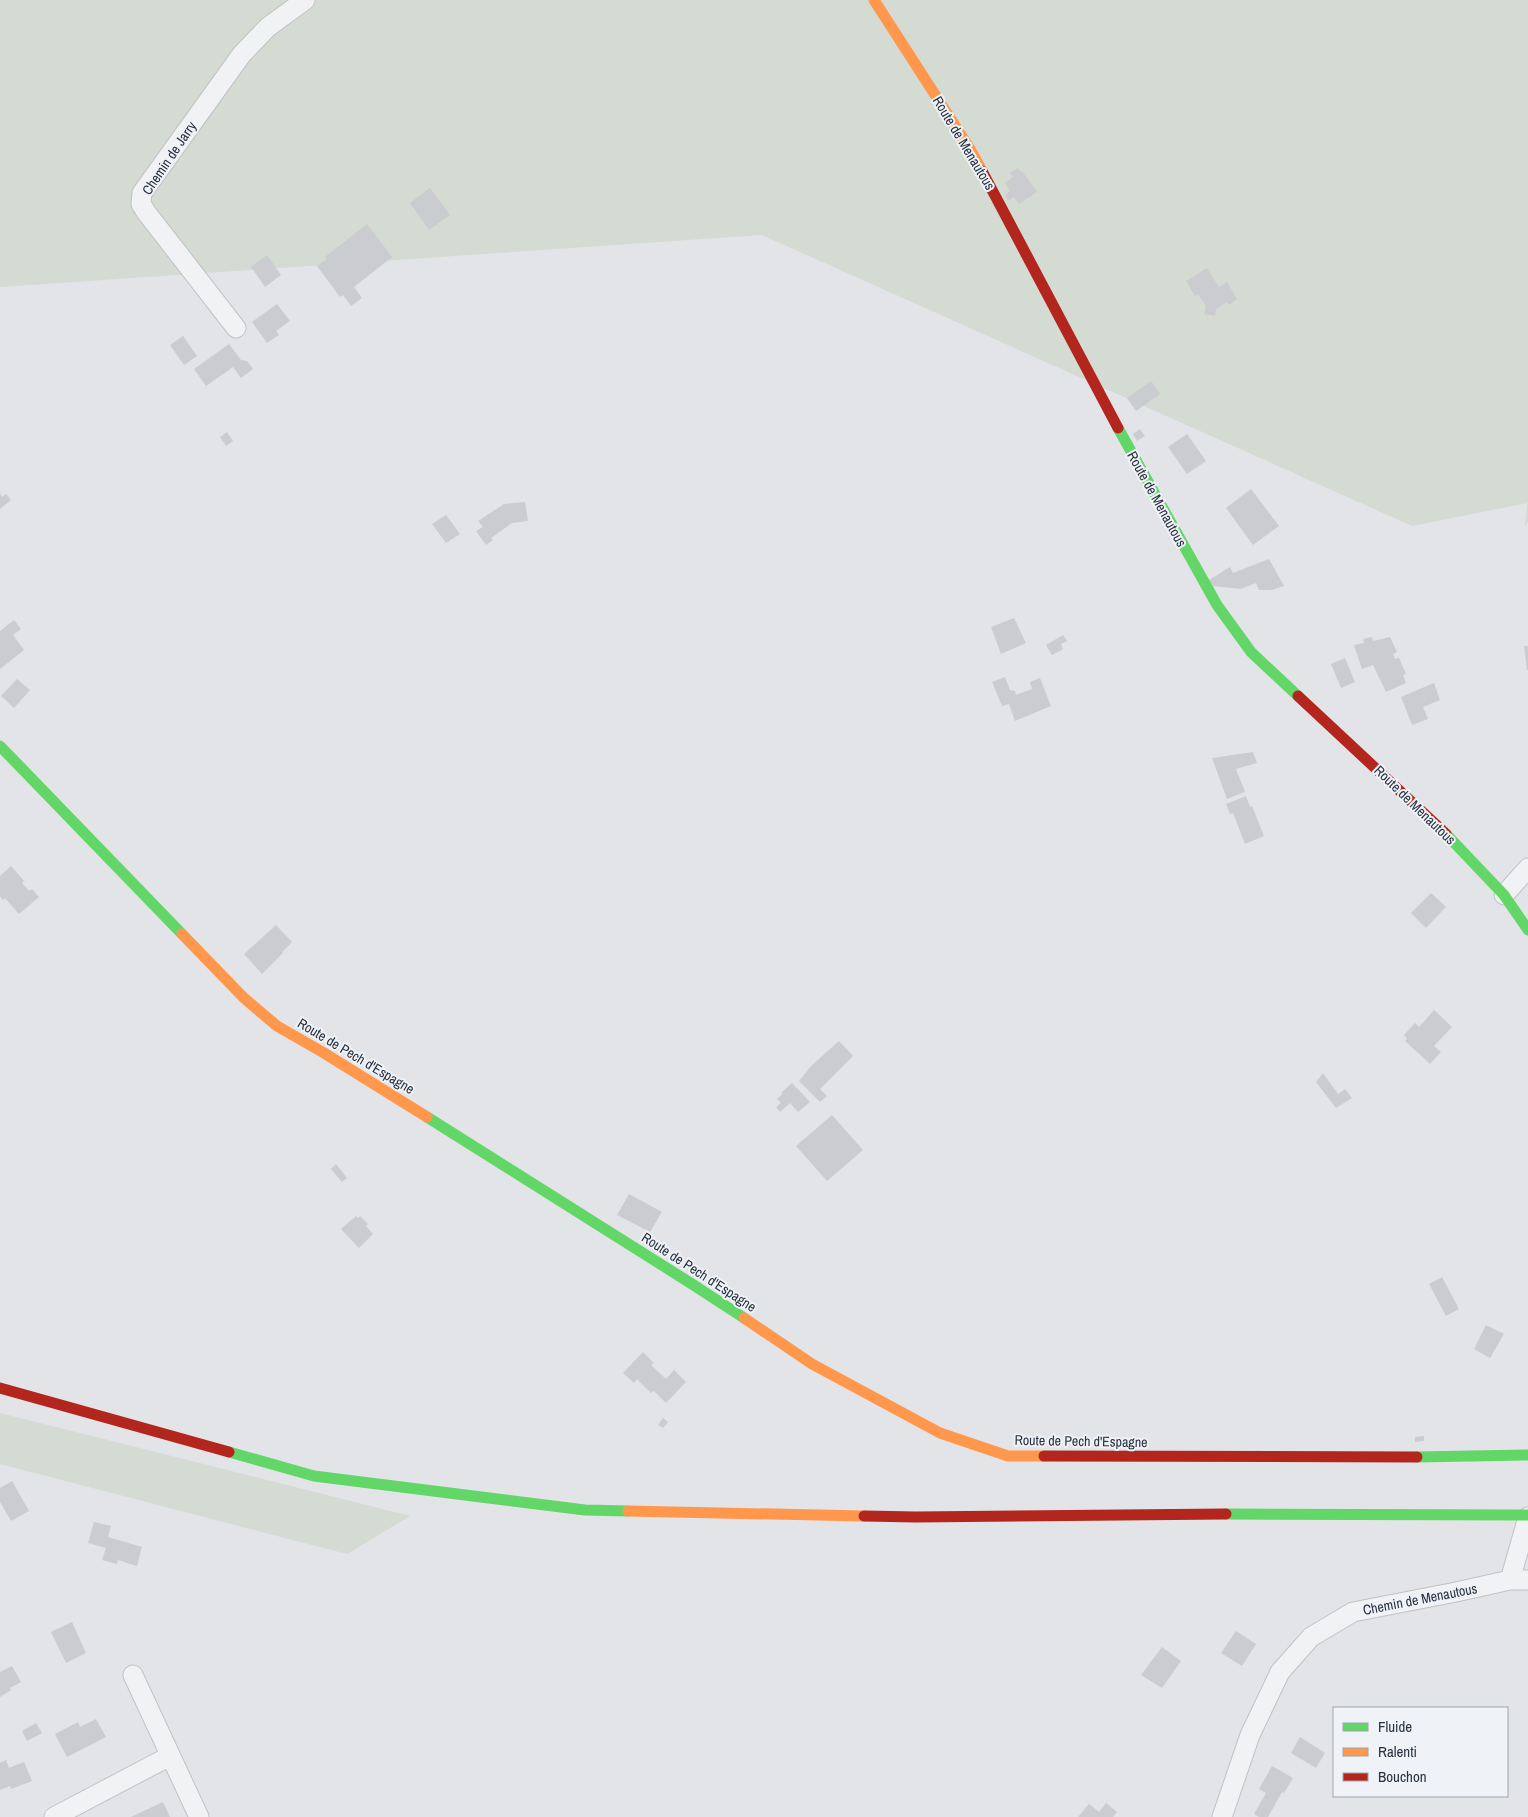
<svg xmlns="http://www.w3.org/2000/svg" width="1528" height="1817" font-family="'Archivo Narrow',sans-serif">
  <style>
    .green { fill: #d3dbd2 }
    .building { fill: #cacccf }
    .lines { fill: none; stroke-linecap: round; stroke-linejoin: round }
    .street-casing { stroke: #c0c2c5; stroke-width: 21 }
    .street { stroke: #f1f2f3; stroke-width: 19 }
    .fast { stroke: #63d668; stroke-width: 11 }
    .slow { stroke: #ff974d; stroke-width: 11 }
    .jam { stroke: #b3261e; stroke-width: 11 }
    .labels { text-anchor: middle; stroke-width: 4; stroke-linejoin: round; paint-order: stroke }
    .street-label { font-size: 14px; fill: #283240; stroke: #eff2f6 }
  </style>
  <rect width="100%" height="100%" fill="#e2e4e7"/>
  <path class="green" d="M0,0H1528V522L1525,526L1527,503L1412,526L762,235L0,287Z
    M0,1413L410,1516L347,1554L0,1464Z"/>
  <path class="building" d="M1018,168L1021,172L1022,171L1037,192L1019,204L1014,197L1008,201L1005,195L1010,191L1005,183L1013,177L1010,173Z
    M430,188L450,215L429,230L410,203Z
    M367,224L392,257L354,287L362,298L351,306L343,295L340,297L317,266L327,259L325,257Z
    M267,255L281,275L265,287L251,267Z
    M1207,268L1219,287L1227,282L1237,299L1229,305L1227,302L1216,309L1215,316L1204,314L1206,306L1198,294L1195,296L1186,281Z
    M277,304L290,321L276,331L279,335L267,343L252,322Z
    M183,336L197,356L184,365L170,345Z
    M229,344L241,360L247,361L253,369L241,378L233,367L206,386L194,369Z
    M1151,381L1160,394L1136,411L1127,398Z
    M1140,429L1145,436L1137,441L1133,434Z
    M227,432L233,441L226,446L220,437Z
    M1187,434L1206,461L1187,474L1168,447Z
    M1251,489L1279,526L1253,545L1226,508Z
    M0,493L2,497L6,494L11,500L0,509Z
    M525,502L528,521L512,523L491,538L493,540L486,545L476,531L483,527L478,521L504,504Z
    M446,515L460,534L446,543L432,524Z
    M1269,559L1284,586L1272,590H1259L1256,583L1241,589L1213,586L1209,580L1230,567L1233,573Z
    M1014,618L1026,643L1001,654L991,627Z
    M14,620L21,629L13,635L24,650L0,669V631Z
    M1063,635L1067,641L1061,644L1063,649L1052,655L1046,645Z
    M1372,637L1373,641L1390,637L1397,652L1393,654L1395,659L1399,658L1406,674L1403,675L1406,683L1386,692L1373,665L1362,669L1354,645L1364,643L1363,639Z
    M1524,646H1528V670H1527Z
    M1345,658L1355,682L1341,688L1331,664Z
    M1005,677L1010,690L1015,691L1016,695L1032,689L1030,682L1040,678L1051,706L1015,721L1009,704L1002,706L992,682Z
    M17,679L30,690L14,708L1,696Z
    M1434,683L1440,700L1423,707L1428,719L1412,725L1401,697Z
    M1253,752L1257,763L1236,769L1245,792L1227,799L1212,758Z
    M1246,796L1250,807L1252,806L1264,836L1245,844L1233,813L1230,814L1226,804Z
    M11,866L24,881L22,883L29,891L32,889L39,897L19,914L5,898L3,900L0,896V876Z
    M1431,893L1446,907L1426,928L1411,913Z
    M276,925L292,942L282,952L283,953L262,974L244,954Z
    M1434,1010L1452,1027L1434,1046L1441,1052L1430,1064L1405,1041L1407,1039L1404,1035L1415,1023L1419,1027Z
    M839,1041L853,1056L820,1089L827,1096L820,1102L799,1081L811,1066Z
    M1323,1073L1338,1094L1345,1089L1352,1098L1336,1108L1316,1082Z
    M792,1083L810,1102L798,1112L790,1103L780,1112L776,1107L781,1103L777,1099L782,1094L781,1093Z
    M832,1115L863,1150L827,1181L796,1146Z
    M336,1164L347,1178L342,1182L331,1169Z
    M629,1194L662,1212L650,1232L617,1215Z
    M356,1216L358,1218L360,1216L368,1224L366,1226L373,1234L359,1248L341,1229Z
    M1442,1277L1459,1309L1446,1316L1429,1284Z
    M1486,1325L1504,1334L1490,1358L1474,1349Z
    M643,1352L654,1363L651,1365L666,1379L674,1370L686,1382L666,1403L654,1391L651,1393L637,1379L634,1383L623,1373Z
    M663,1418L668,1422L663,1428L658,1425Z
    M1424,1436V1441L1415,1442V1437Z
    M12,1481L29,1511L11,1521L0,1502V1488Z
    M94,1522L111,1526L108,1537L142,1547L137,1566L118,1560L117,1564L102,1560L106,1548L88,1543Z
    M72,1622L86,1653L66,1663L51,1632Z
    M1236,1631L1256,1644L1242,1666L1221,1653Z
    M1162,1647L1181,1661L1162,1688L1141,1675Z
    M12,1666L21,1682L10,1688L11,1690L0,1697V1672Z
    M96,1719L106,1737L67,1757L55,1734L78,1722L80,1727Z
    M36,1723L42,1733L27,1741L22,1731Z
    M1300,1737L1325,1753L1316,1768L1291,1753Z
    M6,1760L9,1768L24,1762L32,1781L11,1789L10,1786L0,1790V1763Z
    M1272,1766L1293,1778L1284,1793L1282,1792L1268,1817H1259L1254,1814L1266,1793L1259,1789Z
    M163,1802L170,1817H131Z
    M1106,1803L1117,1812L1113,1817H1078L1089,1804L1099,1812Z"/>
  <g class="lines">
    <g class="street-casing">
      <path id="street" d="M236,328L146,212L141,204L142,193L242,54L268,27L305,0
        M1504,895L1528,868
        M1510,1580L1528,1517
        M133,1675L199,1817
        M54,1817L170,1756
        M1222,1817L1250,1735L1280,1672L1311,1637L1353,1612L1456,1592L1510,1580H1528"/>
    </g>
    <use href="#street" class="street"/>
    <path class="fast" d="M1118,428L1217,605L1251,652L1298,696
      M0,746L182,934
      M1446,834L1504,895L1528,930
      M427,1117L692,1284L744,1318
      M229,1452L314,1476L585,1510L628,1511
      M1417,1457L1528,1455
      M1226,1514L1528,1515"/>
    <path class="slow" d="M874,0L970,149L982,171
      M182,934L244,998L277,1026L324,1053L427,1117
      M744,1318L812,1364L940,1433L1008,1456H1044
      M628,1511L864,1516"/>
    <path class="jam" d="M982,171L1118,428
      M1298,696L1446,834
      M0,1388L229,1452
      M1044,1456L1417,1457
      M864,1516L916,1517L1226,1514"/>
  </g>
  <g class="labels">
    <g class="street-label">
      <text transform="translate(964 143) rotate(59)" y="5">Route de Menautous</text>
      <text transform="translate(169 158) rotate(-56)" y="5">Chemin de Jarry</text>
      <text transform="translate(1157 499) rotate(61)" y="5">Route de Menautous</text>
      <text transform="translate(1415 805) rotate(44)" y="5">Route de Menautous</text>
      <text transform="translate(356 1056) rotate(31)" y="5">Route de Pech d'Espagne</text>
      <text transform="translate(699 1272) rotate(33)" y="5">Route de Pech d'Espagne</text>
      <text transform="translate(1081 1441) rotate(1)" y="5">Route de Pech d'Espagne</text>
      <text transform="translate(1420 1599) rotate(-11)" y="5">Chemin de Menautous</text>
    </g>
  </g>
  <rect x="1333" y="1707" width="175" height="90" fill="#eff2f6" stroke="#9fa5ad"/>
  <rect x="1343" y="1723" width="25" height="8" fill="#63d668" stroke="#9fa5ad"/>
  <text x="1378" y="1732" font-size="15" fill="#283240">Fluide</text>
  <rect x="1343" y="1748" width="25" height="8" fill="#ff974d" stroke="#9fa5ad"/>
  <text x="1378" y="1757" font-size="15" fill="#283240">Ralenti</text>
  <rect x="1343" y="1773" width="25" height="8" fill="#b3261e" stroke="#9fa5ad"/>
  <text x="1378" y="1782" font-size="15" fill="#283240">Bouchon</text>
</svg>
